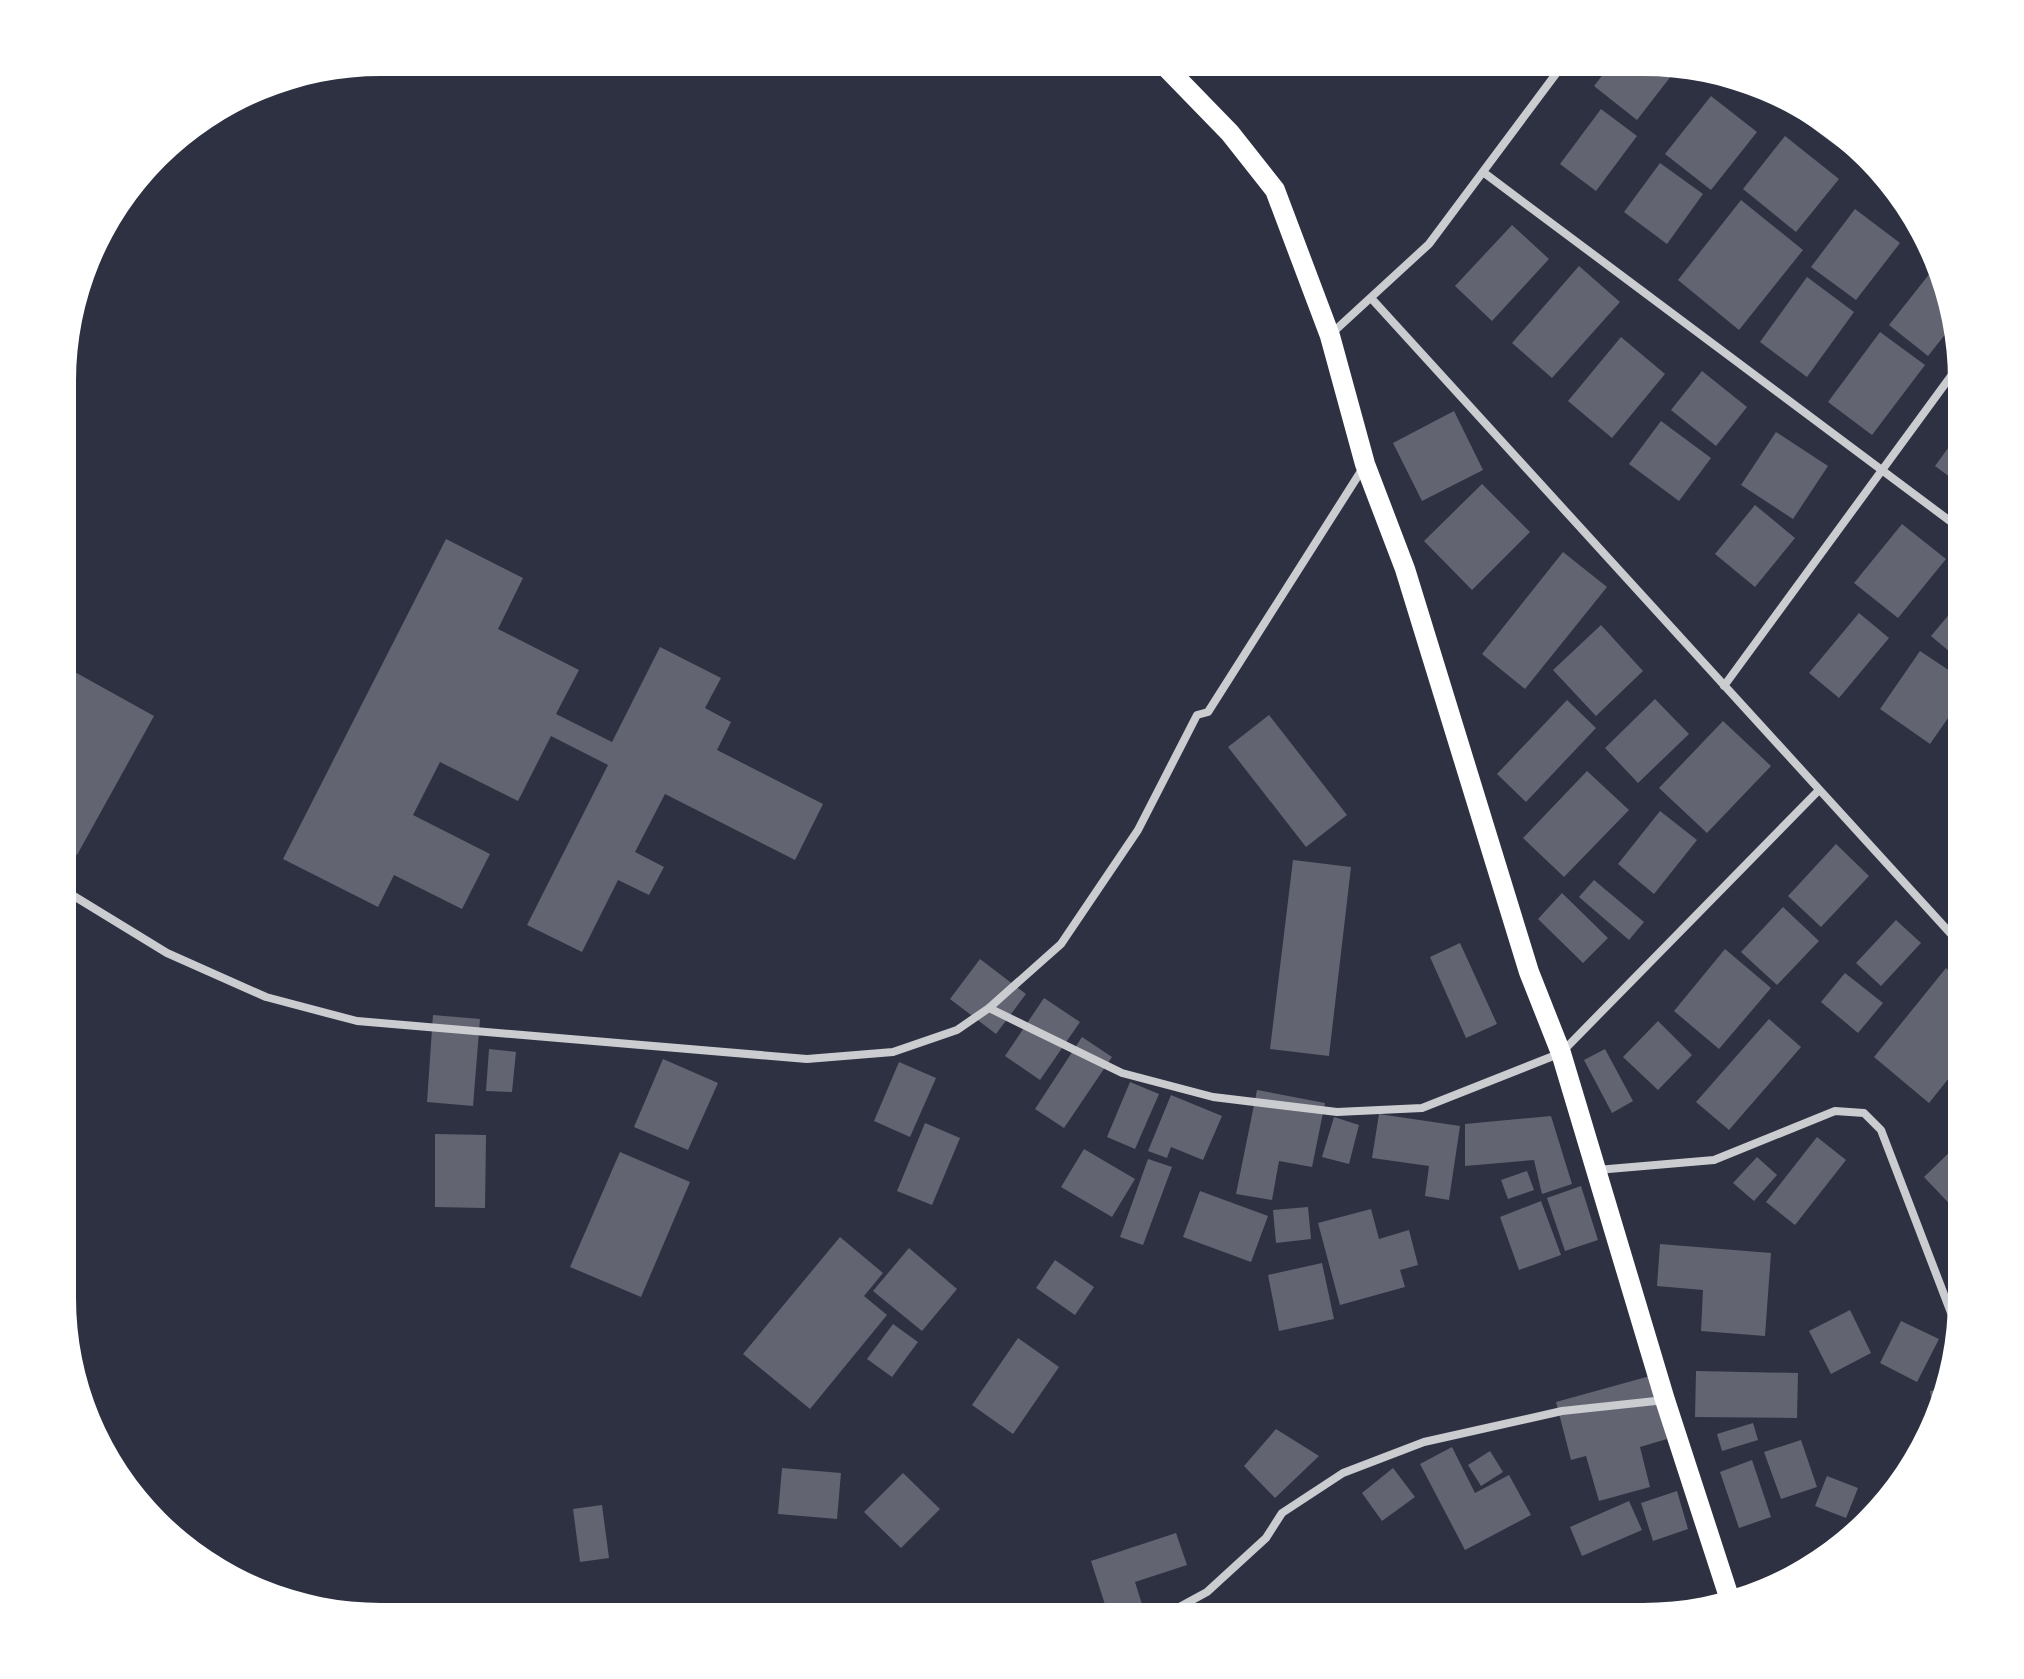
<svg xmlns="http://www.w3.org/2000/svg" width="2024" height="1679" font-family="'Varela Round',sans-serif">
  <style>
    .building { fill: #626471 }
    .lines { fill: none; stroke-linecap: round; stroke-linejoin: round }
    .minor { stroke: #caccd0; stroke-width: 8 }
    .primary { stroke: #fff; stroke-width: 20 }
  </style>
  <rect width="100%" height="100%" fill="#2d3142"/>
  <path class="building" d="M1612,63H1663L1678,67L1637,120L1594,86Z
    M1711,96L1757,132L1711,190L1665,154Z
    M1601,109L1637,136L1596,191L1560,164Z
    M1785,136L1839,179L1796,232L1743,189Z
    M1660,163L1703,194L1667,244L1624,212Z
    M1741,200L1803,250L1739,330L1678,280Z
    M1855,209L1900,243L1856,300L1811,267Z
    M1512,225L1549,259L1492,321L1455,286Z
    M1938,263L1951,327L1928,356L1889,325Z
    M1579,266L1620,302L1552,378L1512,343Z
    M1807,277L1854,312L1807,377L1760,342Z
    M1880,332L1925,365L1872,435L1828,402Z
    M1621,337L1665,374L1612,438L1568,401Z
    M1702,371L1747,407L1716,446L1671,410Z
    M1454,411L1483,470L1422,501L1393,443Z
    M1661,421L1711,458L1679,501L1629,464Z
    M1962,429V486L1935,466Z
    M1776,432L1828,466L1793,519L1741,485Z
    M1482,484L1530,532L1472,590L1424,541Z
    M1755,505L1795,538L1755,587L1715,554Z
    M1902,524L1946,559L1898,618L1854,583Z
    M446,539L523,578L498,629L579,670L556,714L612,742L660,647L721,678L705,708L731,722L717,750L823,804L795,860L665,794L635,852L664,867L649,895L618,880L582,952L527,925L608,765L551,736L518,801L440,762L413,815L490,854L462,909L394,875L378,907L283,859Z
    M1563,552L1607,587L1525,689L1482,654Z
    M1962,599V662L1931,636Z
    M1859,613L1889,638L1839,698L1809,673Z
    M1601,625L1643,671L1596,716L1553,670Z
    M1920,651L1962,679V698L1930,744L1880,709Z
    M64,666L154,716L77,855L64,848Z
    M1655,699L1689,734L1638,783L1605,748Z
    M1567,700L1596,728L1526,802L1497,774Z
    M1269,715L1347,815L1306,847L1228,747Z
    M1723,721L1771,766L1707,833L1659,788Z
    M1962,762V789L1949,782Z
    M1587,771L1629,810L1564,877L1523,838Z
    M1660,811L1697,840L1654,894L1618,864Z
    M1836,844L1869,876L1821,927L1788,896Z
    M1293,860L1351,867L1329,1056L1270,1049Z
    M1594,880L1644,922L1629,940L1579,897Z
    M1562,893L1608,938L1583,963L1538,919Z
    M1783,907L1819,941L1777,985L1741,952Z
    M1896,920L1921,943L1881,986L1856,963Z
    M1460,943L1497,1024L1466,1038L1430,957Z
    M1725,949L1771,988L1719,1049L1674,1011Z
    M980,959L1026,994L996,1034L950,999Z
    M1946,968L1962,981L1961,1063L1929,1103L1874,1057Z
    M1845,973L1883,1003L1858,1033L1821,1002Z
    M1044,998L1080,1022L1040,1080L1005,1056Z
    M433,1015L480,1019L473,1106L427,1102Z
    M1769,1019L1801,1047L1729,1130L1696,1102Z
    M1658,1021L1692,1055L1658,1090L1623,1057Z
    M1082,1037L1112,1057L1064,1128L1035,1109Z
    M489,1049L516,1052L512,1092L486,1091Z
    M1605,1049L1633,1101L1612,1113L1584,1060Z
    M663,1059L718,1083L688,1150L634,1127Z
    M899,1062L936,1078L910,1137L874,1121Z
    M1130,1082L1159,1094L1135,1149L1107,1137Z
    M1257,1090L1325,1103L1312,1167L1279,1161L1272,1200L1236,1194Z
    M1171,1095L1222,1116L1203,1160L1171,1147L1167,1158L1148,1151Z
    M1379,1114L1460,1126L1449,1200L1425,1196L1429,1166L1372,1158Z
    M1551,1116L1572,1184L1542,1194L1534,1160L1465,1166V1124Z
    M1334,1117L1359,1125L1349,1164L1322,1157Z
    M925,1123L960,1138L932,1205L897,1191Z
    M435,1134L486,1135L485,1208L435,1207Z
    M1817,1137L1846,1160L1795,1225L1766,1202Z
    M1961,1141V1216L1924,1177Z
    M1084,1149L1135,1179L1112,1217L1061,1187Z
    M620,1152L690,1182L641,1297L570,1267Z
    M1757,1157L1777,1175L1754,1201L1733,1183Z
    M1148,1159L1172,1167L1143,1245L1120,1237Z
    M1527,1171L1534,1190L1508,1199L1501,1180Z
    M1581,1186L1598,1240L1565,1251L1547,1198Z
    M1200,1191L1268,1216L1251,1262L1183,1237Z
    M1541,1201L1561,1255L1519,1270L1500,1217Z
    M1308,1207L1311,1239L1276,1243L1273,1210Z
    M1371,1209L1379,1239L1409,1230L1418,1265L1400,1270L1405,1287L1340,1305L1318,1223Z
    M840,1237L883,1273L864,1296L887,1315L810,1409L743,1354Z
    M1660,1244L1771,1253L1765,1336L1701,1331L1703,1290L1657,1286Z
    M909,1248L957,1289L922,1331L873,1291Z
    M1055,1260L1094,1287L1075,1315L1036,1288Z
    M1322,1263L1334,1319L1279,1331L1268,1275Z
    M1850,1310L1871,1353L1831,1374L1809,1331Z
    M1901,1321L1939,1339L1917,1382L1880,1363Z
    M893,1324L918,1342L892,1377L867,1359Z
    M1018,1338L1059,1367L1013,1434L972,1405Z
    M1696,1371L1798,1373L1797,1418L1695,1417Z
    M1650,1376L1667,1439L1640,1447L1650,1487L1599,1501L1586,1456L1571,1460L1556,1402Z
    M1945,1389L1938,1420L1935,1424L1930,1391Z
    M1753,1423L1758,1440L1722,1451L1717,1434Z
    M1276,1429L1319,1456L1275,1498L1244,1466Z
    M1801,1440L1817,1487L1781,1499L1764,1452Z
    M1452,1447L1475,1493L1509,1475L1531,1515L1465,1550L1420,1464Z
    M1490,1451L1503,1472L1481,1486L1468,1465Z
    M1752,1460L1771,1517L1739,1528L1720,1472Z
    M782,1468L841,1473L837,1519L778,1514Z
    M1393,1468L1415,1497L1382,1521L1362,1493Z
    M903,1473L940,1509L901,1548L864,1512Z
    M1827,1476L1858,1488L1846,1518L1815,1506Z
    M1677,1491L1688,1529L1653,1541L1641,1503Z
    M1629,1501L1642,1530L1582,1556L1570,1527Z
    M602,1505L609,1558L580,1562L573,1509Z
    M1176,1533L1187,1565L1135,1582L1146,1617H1109L1091,1561Z
    M801,1608L805,1617H779V1616Z"/>
  <g class="lines">
    <path class="minor" d="M1763,86L1881,174
      M1483,172L1962,530
      M1371,298L1962,946
      M1330,335L1429,244L1564,63
      M1724,686L1959,365
      M64,890L167,953L266,997L357,1021L807,1059L893,1052L957,1030L989,1008L1061,944L1138,830L1197,715L1208,712L1363,468
      M989,1008L1122,1073L1213,1097L1337,1112L1422,1108L1561,1053L1819,790
      M1597,1170L1714,1160L1835,1111L1864,1113L1881,1130L1958,1331
      M1161,1617L1207,1592L1266,1538L1282,1513L1343,1473L1424,1442L1562,1411L1665,1400"/>
    <path class="primary" d="M1161,62L1230,133L1275,190L1330,336L1365,464L1405,569L1529,972L1561,1053L1665,1400L1730,1600"/>
  </g>
  <path d="M0 0H2024V1679H0ZM381 76H1643A305 305 0 0 1 1948 381V1298A305 305 0 0 1 1643 1603H381A305 305 0 0 1 76 1298V381A305 305 0 0 1 381 76Z" fill="#fff" fill-rule="evenodd"/>
</svg>
